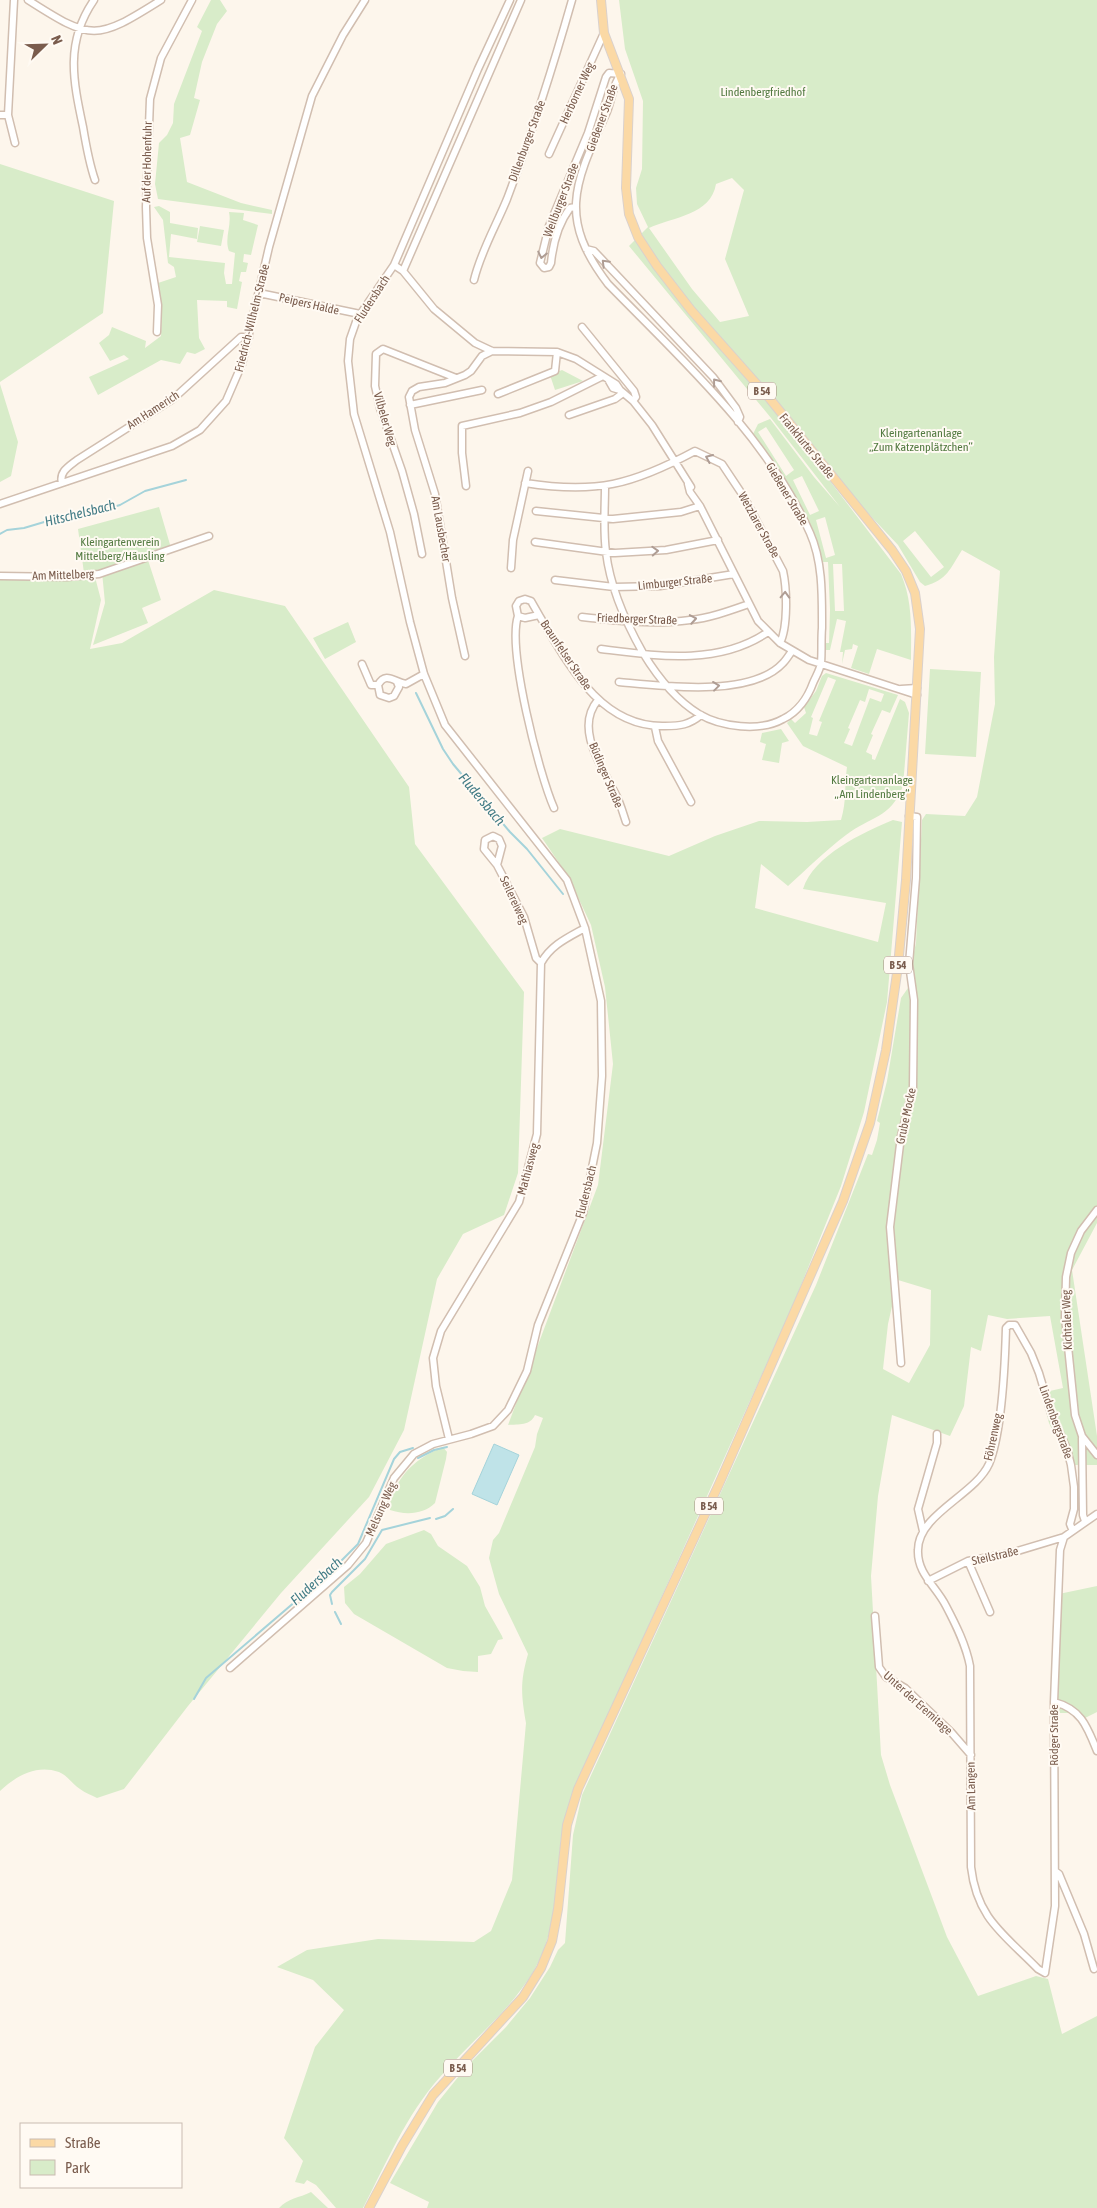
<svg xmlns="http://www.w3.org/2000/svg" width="1097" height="2208" font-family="'Asap Condensed',sans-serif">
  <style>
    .green { fill: #d8ecc9; fill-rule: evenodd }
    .water { fill: #bfe3e8; stroke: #a5d3da }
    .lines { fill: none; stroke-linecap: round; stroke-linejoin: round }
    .stream { stroke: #a5d3da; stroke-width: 2 }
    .minor-casing { stroke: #d1beb0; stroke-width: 9 }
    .major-casing { stroke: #dad1cd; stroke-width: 10 }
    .minor { stroke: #fff; stroke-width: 6 }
    .major { stroke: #fbd9a5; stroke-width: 8 }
    .oneway { stroke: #af9d94 }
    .labels { text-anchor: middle; stroke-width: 4; stroke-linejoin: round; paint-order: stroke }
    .shield { fill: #fffaf3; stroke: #a28b7f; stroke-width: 1 }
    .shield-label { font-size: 11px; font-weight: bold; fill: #7a5c4d }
    .park-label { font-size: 12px; fill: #537a41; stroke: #fffaf3 }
    .street-label { font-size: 12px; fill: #7a5c4d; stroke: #fffaf3 }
    .water-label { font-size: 14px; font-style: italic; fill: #437c86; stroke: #fffaf3 }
  </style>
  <rect width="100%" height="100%" fill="#fdf6ec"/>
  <path class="green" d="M211,0H220L227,11L217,24L202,62L194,98L200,100L190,135L180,138L187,182L241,203L272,210V214L158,199L155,184L159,143L167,135L173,123L174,104L202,31L197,27Z
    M619,0H1097V1223L1072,1270L1097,1436V1465H1069L1049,1423L1041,1393L1063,1388L1050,1316L1007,1319L988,1315L981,1351L971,1347L964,1406L950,1436L892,1415L878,1496L871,1576L881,1755L890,1785L947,1937L978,1996L1036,1976L1048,1979L1062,2034L1097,2016V2208H427L429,2202L390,2183L438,2102L467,2066L506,2027L530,1998L550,1967L558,1950L565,1943L573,1835L582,1795L816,1285L868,1154L872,1155L877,1140L880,1123L877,1121L887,1081L901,998L908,988L915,986C912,970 912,958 916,943L922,820L926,814L965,816L977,797L995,704L994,657L1000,571L962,550C950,569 947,580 925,586L920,582L898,545L865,510L772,397L694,308L660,265L640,235L648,227L637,204L636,188L642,169L643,101L625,49ZM732,178L744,190L725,259L749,316L720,322L692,289L649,228C673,217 711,215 716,184ZM915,531L944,567L931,577L903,541ZM898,1280L931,1290L930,1345L909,1383L883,1369L888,1324Z
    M0,164L114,201L103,313L0,382Z
    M159,206L170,212V223L198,228L197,239L171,234L169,257L225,263L224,273L226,284H232L235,253L229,251C224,238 232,226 229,212L244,213L243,220L258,225L251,255L244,254L243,262L248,263L246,272H241L239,281L242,282L237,309L227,307V301L197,300L199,338L205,349L195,354L187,352L180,364L161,360L98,395L89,377L129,359L124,355L110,361L99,343L109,335L112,327L146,341L145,348L161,336L162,308L158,283L176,277L174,267L168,263L163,220L154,207Z
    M200,226L224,230L221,246L197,242Z
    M637,238L768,400L901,574C913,602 911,630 911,660L877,649L869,674L851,668L858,646L853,644L852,649L845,650L842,664L843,652H840L846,621L837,619L830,650H824L825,643H829L830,610L828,562H823C813,514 781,473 753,434L758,424L770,419L814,477L840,507L771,418L629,246ZM766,427L794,470L786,476L758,432ZM802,476L819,511L810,515L793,480ZM825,517L835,555L826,558L816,520ZM833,564H842L844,611H835Z
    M562,370L583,381L555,390L550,375Z
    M0,384L18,442L11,476L0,482Z
    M159,507L171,548L147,557L161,600L142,608L148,623L93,645L105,603L102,572L84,573L78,529Z
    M0,577H95L101,600L90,649L122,643L214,590L285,606L409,787L415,844L524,992L518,1173L504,1215L463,1234L437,1279L404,1430L369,1497L281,1593L188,1706L124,1789L97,1798C92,1795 85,1793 80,1789C73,1785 67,1775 59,1772C36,1764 16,1776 0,1791Z
    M348,622L356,642L325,659L313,638Z
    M930,669L981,672L976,757L925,754Z
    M826,673L898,695L890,713L882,710L871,734L873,735L866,752L872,755V759L875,760L900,699L905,702L909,713L903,786C890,819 871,816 846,835C826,850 807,869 788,886L761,864L755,908L878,942L886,903L803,889C814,855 862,833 893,820L902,822L887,1002L864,1112L841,1186L791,1310L583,1771C576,1791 566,1811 562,1832C559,1847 560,1862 559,1877C555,1909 550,1944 533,1972C509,2012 470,2042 440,2077C406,2115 386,2164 363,2208H336L316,2185L307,2180L304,2184L295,2182L303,2161L284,2138L315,2047L344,2010L313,1980L277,1967L307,1950L378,1939L474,1942L491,1931L512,1880L526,1723C521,1694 520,1682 528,1654L499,1594L489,1558L493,1540L499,1533L535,1447L537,1434L543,1418L535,1415C530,1426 519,1424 508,1425L598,1185L613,1064L605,987L591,925L568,876L542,838L560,829L669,856L715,836L759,821L807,822L841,820C847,800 844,787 847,767L803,746L787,723L791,719L795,723L806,713L804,707L816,691L822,676ZM828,677L836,680L819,721L822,722L817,736L809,734L813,718L811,717ZM869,689L884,694L881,702L870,698L852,746L844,743L850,729L848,728L860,700L865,702Z
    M781,729L789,741L782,743L779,763L762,760L766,744L760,742L762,733Z
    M443,1447L447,1452L446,1459L435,1503C423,1515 405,1515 390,1510C389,1502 391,1498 394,1491C405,1468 420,1457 443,1447Z
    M424,1530L431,1534L438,1546L467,1566L480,1587L485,1606L502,1636L503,1639L498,1640L491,1654L478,1656V1672L463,1671L447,1668L354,1614L345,1603L344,1587L360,1574L386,1544Z
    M1097,1586V1712L1079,1721L1070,1713H1050L1054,1595Z
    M311,2192L328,2208H279C288,2198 299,2198 311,2192Z"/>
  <path class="water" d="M494,1444L519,1455L497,1505L472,1494Z"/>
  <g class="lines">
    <path class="stream" d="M0,534L7,530L24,528L61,517L110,508L120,505L145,491L186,480
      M416,693L443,749L453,764L510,832L527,849L563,894
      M418,1458L434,1450L447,1447
      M436,1519L445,1516L453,1509
      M332,1604L330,1595L332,1592L365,1559L382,1530L430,1518
      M335,1612L341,1624
      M194,1699L206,1678L331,1571L358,1544L394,1459L400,1452L413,1448"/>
    <g class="minor-casing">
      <path id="minor" d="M14,0L8,115L15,143
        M28,0C92,41 96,41 161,0
        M94,0C65,42 73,80 83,127C86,145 89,163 95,180
        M0,115H8
        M549,154L604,33
        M575,207L570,208C558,224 553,243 551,263L549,267L544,268L540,263L549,226L588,133L606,77L609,73L621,74
        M586,249L594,251L713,377L736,408L740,417L738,422
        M394,265L403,271L434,309L475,343L492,351L557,352L576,359L616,384L620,390
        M403,271L521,0
        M474,280C481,251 496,226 507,199C532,133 553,67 572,0
        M259,293L360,314
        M582,327L634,391L636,397L633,401
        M157,332L158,305L147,238L146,207L150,99L161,58L192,0
        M609,381L613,388L620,390L633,401L652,425L691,487
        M498,394L555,371L557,352
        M410,405L482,390
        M569,415L615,399L623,393
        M62,483C59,472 68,467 77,460L173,399L241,337H249
        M525,483C596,494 632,485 695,451L722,464L744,497L783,571C787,589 788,627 780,643
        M688,484L690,492L700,506L758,621L780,643L809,660L917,695
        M466,486L462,453V426L520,413L551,402L603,376
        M605,486C605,508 603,530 606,552C610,586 626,623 643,653C657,676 676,700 699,714C721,727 760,732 783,719C798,712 808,697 813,683C816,676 820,670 821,663C822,652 821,639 822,628C822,597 823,562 810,533C767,436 681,359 608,284C557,217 575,183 606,114C612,101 612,85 621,74
        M0,504L172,446L200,430L226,401L242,364L269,247L312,96L343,35L365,0
        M536,511L613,519L681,512L700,506
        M535,542L615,553L666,550L718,540
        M422,554L414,514L402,471L380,408L375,386L376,354L383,349L456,378
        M511,568L513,540L528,471
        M0,576L67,577L99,574L209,536
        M555,580L614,587L660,586L734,574
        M525,599L531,601L539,615L525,618L518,616L516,606L519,601Z
        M539,615C568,663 600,728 665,726C680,726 689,725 701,715
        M518,616C507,649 539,774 554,808
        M582,617C618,621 654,625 690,620C710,618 729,611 749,604
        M601,649C657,656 718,666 768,632
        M465,656L452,598L435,494L415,430L409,397L412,391L419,387L445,383L465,375L471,371L482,356L492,351
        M362,664L371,685H378
        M397,682L399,687L394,696L389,698L380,695L378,685C386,671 394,682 406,684L424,674
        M619,682C662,686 751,698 783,663C786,660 789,655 792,651
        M901,689L917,688
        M598,700C574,728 602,767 615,793C620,802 623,813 626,822
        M655,727L658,741L691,802
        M493,836L499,839L502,846L497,865L484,849L485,840Z
        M497,865L524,917L536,958L541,963
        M1097,1210L1081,1231L1071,1253L1066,1277L1065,1317L1075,1415L1082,1436L1097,1455
        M901,1363L890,1227L901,1136L913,1088L914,1000L909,964L916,878L917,817L909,816
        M1082,1438L1083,1515L1085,1521
        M449,1439L436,1386L433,1358L441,1331L519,1202L537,1134L541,963C551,945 567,938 585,928
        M1072,1529L1070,1524L1074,1509V1487L1071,1465L1067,1449L1051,1413L1039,1373L1031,1353L1015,1325H1009L1006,1328C1005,1363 1002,1433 989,1464C975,1495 918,1514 918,1550C917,1574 936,1586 946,1606C956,1625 966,1645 970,1666L971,1867C977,1919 1004,1934 1038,1969L1045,1973L1055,1906L1054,1702L1060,1550L1064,1537L1097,1514
        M923,1531L918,1509L937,1443V1434
        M968,1561L990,1612
        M928,1581L968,1561L1011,1553L1064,1537
        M875,1616L879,1667L886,1677L905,1688L951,1732L971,1755
        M230,1668L348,1565L366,1543L394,1478L414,1454L433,1444L471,1434L493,1426L508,1410L527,1371L538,1325L583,1213L597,1143L602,1076L601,1001L585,928L567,880L445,725L424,674L410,622L390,532L354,414L348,361L350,339L357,319L394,265L478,69L510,0
        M1054,1702C1081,1709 1087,1726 1097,1751
        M1055,1871L1059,1874L1084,1934L1094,1969"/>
    </g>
    <g class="major-casing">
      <path id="major" d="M369,2208L402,2146L433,2095L523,1997L541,1968L552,1941L558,1909L567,1825L578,1789L719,1484L843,1201L870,1123L886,1050L898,966L906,880L920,629L915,593L906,571L892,550L770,399L691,310L657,266L638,237L629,214L626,188L629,99L604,33L601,0"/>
    </g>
    <use href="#minor" class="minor"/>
    <use href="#major" class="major"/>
  </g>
  <defs><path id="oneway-chevron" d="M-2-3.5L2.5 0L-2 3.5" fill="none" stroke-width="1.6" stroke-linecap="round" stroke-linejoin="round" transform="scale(1.25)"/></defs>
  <g class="oneway">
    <use href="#oneway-chevron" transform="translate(542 255) rotate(102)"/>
    <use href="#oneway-chevron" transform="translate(605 263) rotate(-135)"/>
    <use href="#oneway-chevron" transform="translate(716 382) rotate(-128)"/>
    <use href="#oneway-chevron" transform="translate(709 458) rotate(-156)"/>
    <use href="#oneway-chevron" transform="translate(655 551) rotate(-3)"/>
    <use href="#oneway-chevron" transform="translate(785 595) rotate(-88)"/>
    <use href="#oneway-chevron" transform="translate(693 619) rotate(-10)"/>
    <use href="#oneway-chevron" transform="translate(716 686) rotate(-7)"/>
  </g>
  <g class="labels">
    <g class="shield">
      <rect x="748" y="382.5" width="28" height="17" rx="4"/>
      <rect x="884" y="956.5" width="28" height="17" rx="4"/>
      <rect x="695" y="1497.5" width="28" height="17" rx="4"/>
      <rect x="444" y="2059.5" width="28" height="17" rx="4"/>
    </g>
    <g class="shield-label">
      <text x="762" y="395">B 54</text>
      <text x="898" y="969">B 54</text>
      <text x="709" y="1510">B 54</text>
      <text x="458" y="2072">B 54</text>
    </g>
    <g class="park-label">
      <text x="763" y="96">Lindenbergfriedhof</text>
      <text x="921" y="437">Kleingartenanlage<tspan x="921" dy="14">„Zum Katzenplätzchen“</tspan></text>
      <text x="120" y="546">Kleingartenverein<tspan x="120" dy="14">Mittelberg/Häusling</tspan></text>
      <text x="872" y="784">Kleingartenanlage<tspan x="872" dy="14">„Am Lindenberg“</tspan></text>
    </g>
    <g class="street-label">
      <text transform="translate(577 93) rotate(-65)" y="4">Herborner Weg</text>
      <text transform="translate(602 118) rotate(-70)" y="4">Gießener Straße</text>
      <text transform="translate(527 141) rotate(-70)" y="4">Dillenburger Straße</text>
      <text transform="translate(147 162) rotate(-89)" y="4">Auf der Hohenfuhr</text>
      <text transform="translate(561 200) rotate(-69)" y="4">Weilburger Straße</text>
      <text transform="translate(372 299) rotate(-57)" y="4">Fludersbach</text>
      <text transform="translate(309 304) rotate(13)" y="4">Peipers Halde</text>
      <text transform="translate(252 318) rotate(-76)" y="4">Friedrich-Wilhelm-Straße</text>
      <text transform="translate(153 410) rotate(-33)" y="4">Am Hamerich</text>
      <text transform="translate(385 419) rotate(74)" y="4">Vilbeler Weg</text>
      <text transform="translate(807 446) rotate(51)" y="4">Frankfurter Straße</text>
      <text transform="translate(787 494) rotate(59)" y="4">Gießener Straße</text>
      <text transform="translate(759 525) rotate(61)" y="4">Wetzlarer Straße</text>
      <text transform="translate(441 529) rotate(80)" y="4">Am Lausbecher</text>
      <text transform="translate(63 575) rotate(-2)" y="4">Am Mittelberg</text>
      <text transform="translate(675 582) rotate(-6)" y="4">Limburger Straße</text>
      <text transform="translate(637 619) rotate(2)" y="4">Friedberger Straße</text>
      <text transform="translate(566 655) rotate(56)" y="4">Braunfelser Straße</text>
      <text transform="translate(606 775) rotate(67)" y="4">Büdinger Straße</text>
      <text transform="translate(514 900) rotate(65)" y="4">Seilereiweg</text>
      <text transform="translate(906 1116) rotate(-78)" y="4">Grube Mocke</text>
      <text transform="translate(528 1169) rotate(-75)" y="4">Mathiasweg</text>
      <text transform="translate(586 1192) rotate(-76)" y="4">Fludersbach</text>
      <text transform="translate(1067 1320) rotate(-92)" y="4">Kichtaler Weg</text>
      <text transform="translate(1056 1422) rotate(70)" y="4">Lindenbergstraße</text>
      <text transform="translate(993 1437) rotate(-78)" y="4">Föhrenweg</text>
      <text transform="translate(381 1509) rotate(-66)" y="4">Melsung Weg</text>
      <text transform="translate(995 1556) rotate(-13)" y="4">Steilstraße</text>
      <text transform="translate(918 1703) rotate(42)" y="4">Unter der Eremitage</text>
      <text transform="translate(1054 1735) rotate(-90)" y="4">Rödger Straße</text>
      <text transform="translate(971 1786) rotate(-91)" y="4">Am Langen</text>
    </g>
    <g class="water-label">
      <text transform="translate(80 513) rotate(-14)" y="5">Hitschelsbach</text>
      <text transform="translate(482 799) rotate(50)" y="5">Fludersbach</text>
      <text transform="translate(316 1581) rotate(-42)" y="5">Fludersbach</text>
    </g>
  </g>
  <rect x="20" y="2123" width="162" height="65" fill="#fffaf3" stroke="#cabbb1"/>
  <rect x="30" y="2139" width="25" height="8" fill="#fbd9a5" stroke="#cabbb1"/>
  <text x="65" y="2148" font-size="15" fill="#7a5c4d">Straße</text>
  <rect x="30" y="2160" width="25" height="15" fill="#d8ecc9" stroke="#cabbb1"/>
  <text x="65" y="2173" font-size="15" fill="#7a5c4d">Park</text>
  <g transform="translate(45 45) rotate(67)" stroke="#fffaf3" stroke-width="4" paint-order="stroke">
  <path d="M0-4L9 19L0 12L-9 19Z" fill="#7a5c4d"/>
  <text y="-8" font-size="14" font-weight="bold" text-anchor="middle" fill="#7a5c4d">N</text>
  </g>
</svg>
